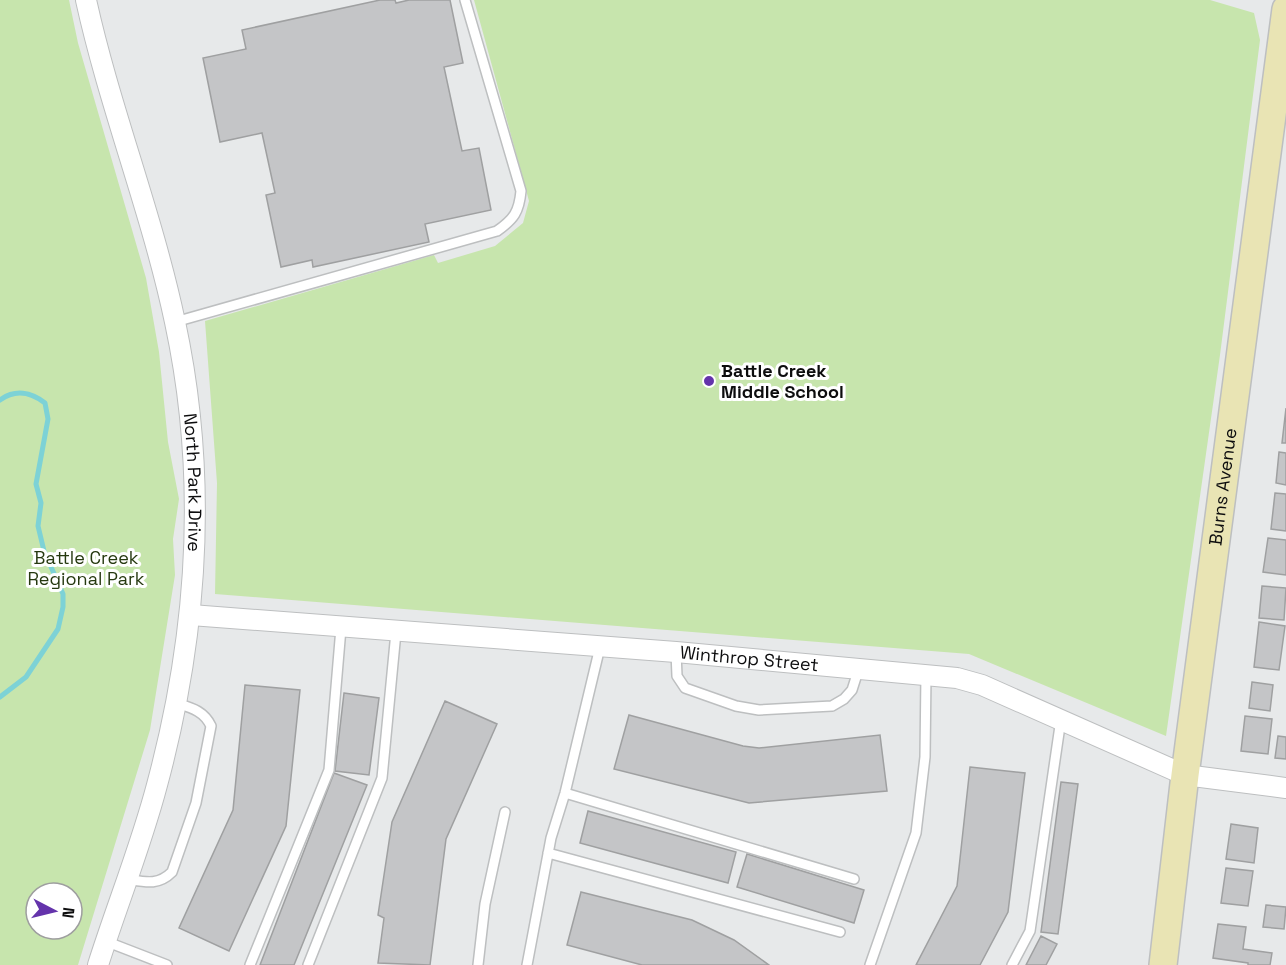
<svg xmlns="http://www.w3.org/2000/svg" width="1286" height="965" font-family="'Space Grotesk',sans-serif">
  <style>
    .green { fill: #c7e5ad; fill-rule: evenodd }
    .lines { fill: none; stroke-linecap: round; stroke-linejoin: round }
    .stream { stroke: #7dd2d6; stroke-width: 5 }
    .building { fill: #c4c5c7; stroke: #9fa0a1; stroke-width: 1.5 }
    .lane-casing { stroke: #bdbfc0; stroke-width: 12 }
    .street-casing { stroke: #bdbfc0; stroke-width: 22 }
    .secondary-casing { stroke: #bdbfc0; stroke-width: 30 }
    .lane { stroke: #fff; stroke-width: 9 }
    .street { stroke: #fff; stroke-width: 20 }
    .secondary { stroke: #e9e4b4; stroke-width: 27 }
    .poi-dot { fill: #6433ab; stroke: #fff; stroke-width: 2 }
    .labels { text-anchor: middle; stroke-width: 6; stroke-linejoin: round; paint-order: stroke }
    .poi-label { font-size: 18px; font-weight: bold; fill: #0d0d0e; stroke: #fff; text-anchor: start }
    .street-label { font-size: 18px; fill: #0d0d0e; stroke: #fff }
    .park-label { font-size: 18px; fill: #263910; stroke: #fff }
  </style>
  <rect width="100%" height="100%" fill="#e7e9ea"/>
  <path class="green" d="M0,0H69L78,43L146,278L159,352L168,442L179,499L173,539L175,575L150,730L78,965H0ZM36,893H72V929H36Z
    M474,0H1210L1254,13L1260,40L1220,355L1166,736L969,654L215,594L217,483L205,321L434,255L438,263L495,246L523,223L529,201Z"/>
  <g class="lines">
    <path class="stream" d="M0,400C15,389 31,392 45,403L48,419L36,484L41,503L38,526L44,551L63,594V607L58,629L26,677L0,697"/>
  </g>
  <path class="building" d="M380,0H395L396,3L409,0H450L463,63L444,67L462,151L479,148L491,210L425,224L429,242L313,267L312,260L281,267L266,195L275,193L262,133L220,142L203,58L246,49L242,30Z
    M1286,408V443H1282Z
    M1279,452L1286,453V485L1276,483Z
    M1275,493L1286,494V531L1271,529Z
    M1268,538L1286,540V575L1263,572Z
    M1262,586L1286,588L1284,620L1259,618Z
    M1259,622L1285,626L1279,670L1254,667Z
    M1252,682L1273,685L1270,711L1249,708Z
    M245,685L300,690L286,826L229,951L179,928L233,810Z
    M344,693L379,698L369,775L335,771Z
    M445,701L497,724L446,839L430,965L378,963L384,918L378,915L392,822Z
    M629,715L743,746L759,748L880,735L887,791L749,803L614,769Z
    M1245,716L1272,719L1268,754L1241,751Z
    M1278,736L1286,737V759L1275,758Z
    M970,767L1025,773L1008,912L980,965H916L957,886Z
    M334,773L367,785L294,965H260Z
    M1061,782L1078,784L1058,934L1041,932Z
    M588,811L736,852L728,883L580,843Z
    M1231,824L1258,828L1254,863L1226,859Z
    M747,854L864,890L854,923L737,887Z
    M1226,868L1253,871L1248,906L1221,903Z
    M581,892L692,920L734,940L769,965H642L567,945Z
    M1266,905L1286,907L1284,929L1263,927Z
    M1218,924L1246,927L1243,949L1272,953L1270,965H1248V963L1213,958Z
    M1041,936L1057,944L1046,965H1026Z"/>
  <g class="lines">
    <g class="lane-casing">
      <path id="lane" d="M175,322L497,231C514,219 519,212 521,191L465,0
        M676,652L677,676L685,688L736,706L759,710L832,706L844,699L852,690L859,668
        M565,793L854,879
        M548,853L840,932
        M127,879C145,882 158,886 172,872L196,803L211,726C204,711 192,708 176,703
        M105,941L167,965
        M250,965L329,770L341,628
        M308,965L382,778L396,632
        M478,965L485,904L505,812
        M527,965L551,838L565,793L600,647
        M870,965L916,833L925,757L926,674
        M1012,965L1030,931L1061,719"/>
    </g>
    <g class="street-casing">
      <g id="street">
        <path id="s1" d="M86,0C110,109 152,213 175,322C208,476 198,633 157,785C141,846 117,905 98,965"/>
        <path id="s2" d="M191,615L676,652L957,678L982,685L1185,775L1286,788"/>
      </g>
    </g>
    <g class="secondary-casing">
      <g id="secondary">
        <path id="s3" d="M1163,965L1185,775L1286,9"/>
      </g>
    </g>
    <use href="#lane" class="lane"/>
    <use href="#street" class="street"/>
    <use href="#secondary" class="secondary"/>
  </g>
  <circle class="poi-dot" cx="709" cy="381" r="6"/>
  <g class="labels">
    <g class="poi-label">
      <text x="721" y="377">Battle Creek<tspan x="721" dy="21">Middle School</tspan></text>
    </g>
    <g class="street-label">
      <text dy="6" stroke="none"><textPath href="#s1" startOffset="496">North Park Drive</textPath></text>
      <text dy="6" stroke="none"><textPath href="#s3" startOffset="482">Burns Avenue</textPath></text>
      <text dy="6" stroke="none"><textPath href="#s2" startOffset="560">Winthrop Street</textPath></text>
    </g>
    <g class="park-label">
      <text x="86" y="564">Battle Creek<tspan x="86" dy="21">Regional Park</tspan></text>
    </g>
  </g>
  <g transform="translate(54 911) rotate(97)"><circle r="28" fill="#ffffff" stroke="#9e9e9f" stroke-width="1.5"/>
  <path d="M0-4.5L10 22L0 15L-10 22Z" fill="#6433ab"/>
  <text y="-9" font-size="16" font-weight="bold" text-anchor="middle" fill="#0d0d0e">N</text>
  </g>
</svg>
